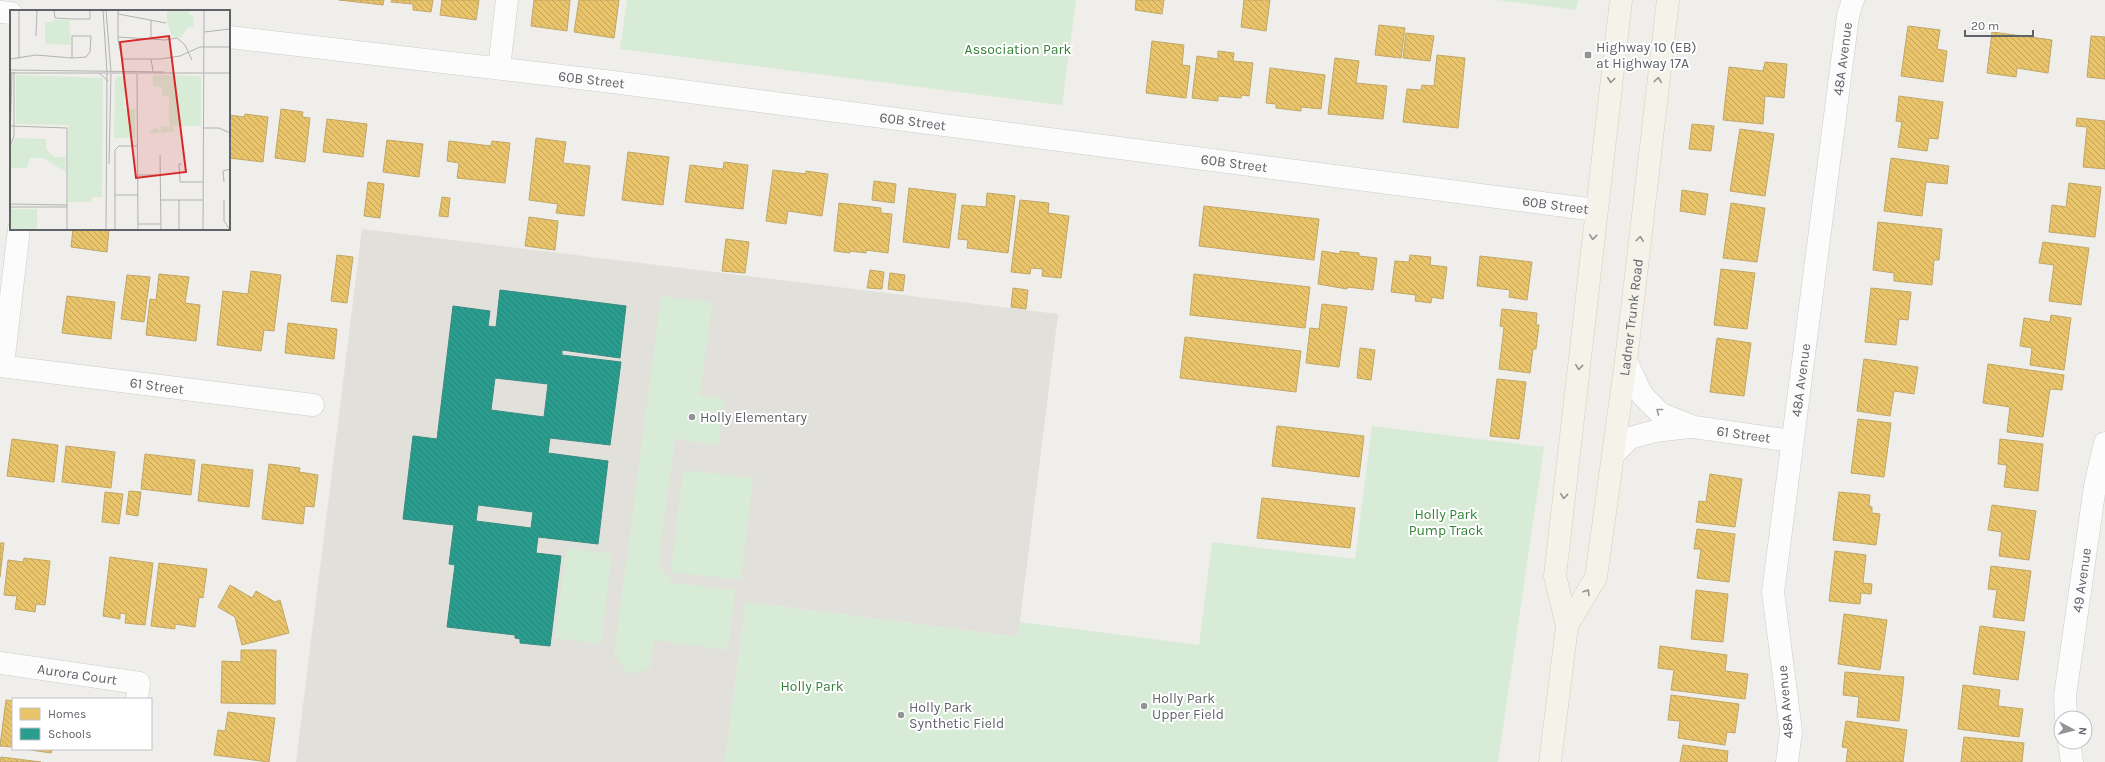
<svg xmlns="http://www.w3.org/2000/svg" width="2105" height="762" font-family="Karla,sans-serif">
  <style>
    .education { fill: #e2e0da }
    .green { fill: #d8ebd6 }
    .homes { fill: url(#homes-back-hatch); stroke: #c0a769 }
    .schools { fill: url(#schools-back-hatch); stroke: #3a8c83; fill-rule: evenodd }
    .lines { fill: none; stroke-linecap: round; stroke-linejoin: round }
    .minor-casing { stroke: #cbcccc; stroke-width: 23 }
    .major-casing { stroke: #d7ceb8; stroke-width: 23 }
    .minor { stroke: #fdfcfc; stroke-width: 22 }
    .major { stroke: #f4f2e9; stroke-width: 22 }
    .oneway { stroke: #939595 }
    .oneway2 { stroke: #96999c }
    .poi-dot { fill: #919496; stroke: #fff; stroke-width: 1.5 }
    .labels { text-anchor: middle; stroke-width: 4; stroke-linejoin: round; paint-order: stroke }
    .poi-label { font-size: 14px; fill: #5f6368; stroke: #fff; text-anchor: start }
    .park-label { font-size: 14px; fill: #348238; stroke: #fff }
    .street-label { font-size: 14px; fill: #5f6368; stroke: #fff }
    .inset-road { fill: none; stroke: #b1b2b2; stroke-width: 1 }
    .view { fill: #d62828; fill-opacity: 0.15; stroke: #d62828; stroke-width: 2 }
    .inset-edge { fill: none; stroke: #5f6368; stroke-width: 2 }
  </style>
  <defs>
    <pattern id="homes-back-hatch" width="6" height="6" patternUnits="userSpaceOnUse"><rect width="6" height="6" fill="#e9c46a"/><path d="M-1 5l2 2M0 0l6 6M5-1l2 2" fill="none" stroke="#c0a35b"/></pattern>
    <pattern id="schools-back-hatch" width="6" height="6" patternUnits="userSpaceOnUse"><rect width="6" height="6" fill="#2a9d8f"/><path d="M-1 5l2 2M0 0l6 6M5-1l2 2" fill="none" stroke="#278479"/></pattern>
  </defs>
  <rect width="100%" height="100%" fill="#efeeea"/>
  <path class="education" d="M362,229L1058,314L1018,637L746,602L725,762H296Z"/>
  <path class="green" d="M627,0H1076L1062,105L620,49Z
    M1497,0H1578L1576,10Z
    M661,296L712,303L700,395L724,399L719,445L675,439L658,563L673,583L735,590L728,650L654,640L650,668L629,675L614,655Z
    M1372,426L1544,447L1498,762H725L746,602L1018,637L1020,622L1199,645L1212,542L1355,559Z
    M683,470L753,478L741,580L671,572Z
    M566,548L612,554L601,644L555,638Z"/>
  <path class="homes" d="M339,0H384L383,5Z
    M392,0H433L431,12L413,10V4L391,2Z
    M442,0H479L476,20L440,15Z
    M534,0H570L567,31L531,26Z
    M579,0H619L614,38L574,32Z
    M1136,0H1164L1162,14L1135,10Z
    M1244,0H1270L1266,31L1241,27Z
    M1379,25L1405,28L1401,58L1375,55Z
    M1908,26L1940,30L1937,49L1947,51L1943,82L1901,76Z
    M1992,32L2052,40L2048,73L2017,68L2016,77L1987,73Z
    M1406,33L1434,36L1430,61L1403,58Z
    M2091,36L2105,37V79L2087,77Z
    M1152,41L1184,45L1182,65L1190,66L1186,98L1146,93Z
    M1218,51L1234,53L1233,61L1253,63L1249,96L1242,95L1241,98L1218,96V101L1192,98L1197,56L1218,59Z
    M1437,55L1465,58L1458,128L1403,122L1407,89L1421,90L1422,85L1434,86Z
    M1335,58L1359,61L1356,83L1387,86L1383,119L1328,114Z
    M1765,62L1787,64L1784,98L1765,96L1763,124L1723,120L1729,67L1763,71Z
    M1270,68L1325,75L1321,109L1301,107V111L1276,108V104L1266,103Z
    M1899,96L1943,102L1938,139L1929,138L1927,151L1898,147L1902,122L1896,121Z
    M281,109L303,112L302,117L310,118L305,162L275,158Z
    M245,114L268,117L263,162L229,158V115L244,117Z
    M2077,118L2105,121V169L2083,167L2087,127L2076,126Z
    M327,119L367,124L363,157L323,152Z
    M1692,124L1714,126L1711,151L1689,149Z
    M1740,129L1774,134L1765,196L1730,191Z
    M536,138L566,142L563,163L590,166L584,216L556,213L558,204L529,200Z
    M387,140L423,144L419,177L383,172Z
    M449,141L491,146L492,141L510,143L505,183L457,178L459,163L447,161Z
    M628,152L669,157L663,205L622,200Z
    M1891,158L1949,166L1947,184L1926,182L1922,216L1884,211Z
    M724,162L748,165L743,209L685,202L690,165L723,169Z
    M773,170L806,174V171L828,174L822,216L788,211L786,224L766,221Z
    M874,181L896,184L894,203L872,200Z
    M368,182L384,184L380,218L364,216Z
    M2069,183L2101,187L2095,237L2049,232L2052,205L2066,207Z
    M909,188L956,194L949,248L903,242Z
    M1682,190L1708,194L1705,215L1680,211Z
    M987,193L1015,196L1008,253L967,248L968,240L958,239L962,205L986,207Z
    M442,197L450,198L448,217L439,216Z
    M1020,200L1049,203L1048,213L1069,216L1061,278L1042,276L1043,269L1031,268L1030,274L1011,272Z
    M839,203L881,208V213L892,214L888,253L866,250V253L850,251V253L834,251Z
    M1731,203L1765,208L1757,262L1723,258Z
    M1204,206L1319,219L1314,260L1199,246Z
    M529,217L558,221L555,250L525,246Z
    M1878,222L1942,229L1939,260H1934L1932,285L1894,281V273L1873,270Z
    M73,229H109L107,252L71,247Z
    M726,239L749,242L745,273L722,271Z
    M2043,242L2089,248L2081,305L2049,301L2054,265L2039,263Z
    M1322,251L1340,254V251L1359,253V256L1377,258L1373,290L1347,287V289L1318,284Z
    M337,255L353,257L347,303L331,301Z
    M1410,255L1431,257L1430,265L1447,267L1443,299L1432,297L1431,303L1415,301L1416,295L1391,292L1395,261L1409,262Z
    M1480,256L1532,262L1527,300L1509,297L1510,290L1477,286Z
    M1721,269L1755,273L1747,329L1714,325Z
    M870,270L884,272L882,289L867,288Z
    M251,271L281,275L274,331L264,330L261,351L217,345L223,291L248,294Z
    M890,273L905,275L903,291L888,289Z
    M159,274L189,277L185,303L200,305L196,341L146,335L150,299L156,300Z
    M1194,274L1310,287L1305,328L1190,315Z
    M127,275L150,277L144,322L121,319Z
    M1013,288L1028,290L1026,309L1011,307Z
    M1871,288L1911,292L1908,320L1899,319L1896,345L1865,342Z
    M67,296L115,302L111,339L62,333Z
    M1322,304L1347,307L1339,367L1306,363L1310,328L1319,329Z
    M1502,309L1537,313L1536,325H1539L1536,349H1533L1530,373L1499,369L1504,327L1500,326Z
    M2051,315L2071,318L2064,370L2030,365L2032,348L2020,346L2024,318L2050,322Z
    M288,323L337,329L334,359L285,353Z
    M1185,337L1301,351L1296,392L1180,378Z
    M1717,338L1751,343L1744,396L1710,392Z
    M1360,348L1375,350L1371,380L1357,378Z
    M1864,359L1918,367L1914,394L1894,391L1890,416L1857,411Z
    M1988,364L2064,375L2062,390L2050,389L2043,437L2007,432L2010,407L1983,403Z
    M1497,379L1526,382L1519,439L1490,436Z
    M1858,419L1891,423L1884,477L1851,473Z
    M1277,426L1364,436L1359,477L1272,466Z
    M12,439L58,445L54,482L7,476Z
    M2000,439L2043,444L2038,491L2004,487L2007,465L1998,464Z
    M66,446L115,452L111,488L62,482Z
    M145,454L195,460L191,495L141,489Z
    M202,464L253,470L249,507L198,501Z
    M269,464L300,468L299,472L318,475L314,507L305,506L303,524L262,519Z
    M1710,474L1742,479L1735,527L1696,522L1699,501L1706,502Z
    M129,491L141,492L138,516L126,514Z
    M105,492L123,494L119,524L102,522Z
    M1839,492L1870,495L1869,506L1872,507V513L1880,514L1876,545L1833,540Z
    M1262,498L1355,508L1350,548L1257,538Z
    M1992,505L2036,511L2029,560L1999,556L2002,532L1988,530Z
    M1697,529L1735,534L1729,582L1697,578L1701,549H1694Z
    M0,543H4L0,577Z
    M1835,551L1866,555L1863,583L1872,584L1871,594L1861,593L1860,604L1829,601Z
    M110,557L153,563L145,625L125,623L126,614L120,613V619L103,616Z
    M24,558L50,561L45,605L36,604L35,612L15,609L17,596L4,595L8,560L23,562Z
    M159,563L207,569L203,598L199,597L195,627L175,624V629L151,626Z
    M1991,566L2031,571L2024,621L1993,617L1997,590L1988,589Z
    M230,585L252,598L256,591L275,602L280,600L289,633L242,645L235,617L218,607Z
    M1696,590L1728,594L1723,642L1691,639Z
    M1844,614L1887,620L1880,670L1838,664Z
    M1980,626L2025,632L2018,680L1973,674Z
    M1660,646L1727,655L1725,671L1748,674L1745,699L1671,690L1674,670L1658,668Z
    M241,650H276L275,704L221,703L222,661L241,662Z
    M1845,672L1904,677L1899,721L1857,717L1859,697L1843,695Z
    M1963,685L2000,690L1998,706L2023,709L2019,737L1958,729Z
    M1671,695L1739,704L1735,733L1727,732L1725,745L1678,738L1680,721L1668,720Z
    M6,700L13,701V747L0,746Z
    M228,712L275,718L269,762L214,755L218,730L225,731Z
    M1846,721L1907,730L1903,762H1846L1848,748L1842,747Z
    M1964,737L2024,743L2022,762H1961Z
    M1683,745L1728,751L1727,762H1680Z
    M24,749H57L52,750L51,753Z
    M1,757L41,762H0Z"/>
  <path class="schools" d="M500,290L626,306L620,358L562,350V355L621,362L610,445L550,438L548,453L608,461L598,544L538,537L536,553L561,556L550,646L520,643V639L515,638V635L447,627L455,565L449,564L454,525L403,519L413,436L437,439L453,306L490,311L488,326L496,327ZM495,378L548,384L544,417L491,410ZM478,505L533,512L531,528L476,521Z"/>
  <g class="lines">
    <g class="minor-casing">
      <g id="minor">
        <path d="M0,12L11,13"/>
        <path id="s1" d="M229,37L613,82L1596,210"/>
        <path d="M499,68L507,0"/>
        <path id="s2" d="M1626,361L1642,395L1661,414L1694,427L1792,441"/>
        <path d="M3,365L19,229"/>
        <path id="s3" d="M0,366L313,405"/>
        <path d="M1614,454L1630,438L1655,431L1689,427"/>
        <path id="s4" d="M0,663L139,683L137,699"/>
        <path id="s5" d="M2066,718L2065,696L2095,486L2105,443"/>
        <path d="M2069,742L2072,762"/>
        <path id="s6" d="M1787,762L1791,731L1773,592L1848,16L1853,0"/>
      </g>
    </g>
    <g class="major-casing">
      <g id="major">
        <path id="s7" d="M1567,626L1596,577L1626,361L1668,0"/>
        <path d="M1550,762L1567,626L1555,576L1621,0"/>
      </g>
    </g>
    <use href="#minor" class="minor"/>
    <use href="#major" class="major"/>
  </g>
  <defs><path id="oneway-chevron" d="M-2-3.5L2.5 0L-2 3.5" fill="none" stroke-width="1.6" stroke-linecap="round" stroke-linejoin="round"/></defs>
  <g class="oneway">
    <use href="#oneway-chevron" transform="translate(1611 80) rotate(97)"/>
    <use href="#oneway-chevron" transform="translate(1658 80) rotate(-83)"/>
    <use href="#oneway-chevron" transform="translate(1593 237) rotate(96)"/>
    <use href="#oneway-chevron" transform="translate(1640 239) rotate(-83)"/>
    <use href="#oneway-chevron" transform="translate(1579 367) rotate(96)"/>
    <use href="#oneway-chevron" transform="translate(1564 496) rotate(96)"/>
    <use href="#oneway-chevron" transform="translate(1587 592) rotate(-58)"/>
  </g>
  <use class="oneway2" href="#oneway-chevron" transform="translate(1659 411) rotate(-142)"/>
  <g class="poi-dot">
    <rect x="1584" y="51" width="8" height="8" rx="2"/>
    <circle cx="692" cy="417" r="4"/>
    <circle cx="1144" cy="706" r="4"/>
    <circle cx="901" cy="715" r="4"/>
  </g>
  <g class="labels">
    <g class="poi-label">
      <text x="1596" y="52">Highway 10 (EB)<tspan x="1596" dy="16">at Highway 17A</tspan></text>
      <text x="700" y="422">Holly Elementary</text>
      <text x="1152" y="703">Holly Park<tspan x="1152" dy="16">Upper Field</tspan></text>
      <text x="909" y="712">Holly Park<tspan x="909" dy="16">Synthetic Field</tspan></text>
    </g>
    <g class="park-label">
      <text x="1018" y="54">Association Park</text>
      <text x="1446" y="519">Holly Park<tspan x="1446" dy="16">Pump Track</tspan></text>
      <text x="812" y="691">Holly Park</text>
    </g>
    <g class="street-label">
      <text dy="5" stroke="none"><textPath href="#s6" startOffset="709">48A Avenue</textPath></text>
      <text dy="5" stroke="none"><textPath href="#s1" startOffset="365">60B Street</textPath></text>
      <text dy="5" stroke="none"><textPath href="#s1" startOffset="689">60B Street</textPath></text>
      <text dy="5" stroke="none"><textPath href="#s1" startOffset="1013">60B Street</textPath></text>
      <text dy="5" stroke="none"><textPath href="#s1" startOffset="1337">60B Street</textPath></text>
      <text dy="5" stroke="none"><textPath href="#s7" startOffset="319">Ladner Trunk Road</textPath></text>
      <text dy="5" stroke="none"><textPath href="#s6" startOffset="385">48A Avenue</textPath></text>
      <text dy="5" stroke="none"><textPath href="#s3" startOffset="158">61 Street</textPath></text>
      <text dy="5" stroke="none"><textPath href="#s2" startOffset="150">61 Street</textPath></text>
      <text dy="5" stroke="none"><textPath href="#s5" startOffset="139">49 Avenue</textPath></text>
      <text dy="5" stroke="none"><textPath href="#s4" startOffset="78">Aurora Court</textPath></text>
      <text transform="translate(1785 702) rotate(-95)" y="5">48A Avenue</text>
    </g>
  </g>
  <g transform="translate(10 10)">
    <rect width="220" height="220" fill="#efeeea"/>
    <path d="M157,0H179V5H183L184,17H178L171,28L162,26L157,12ZM43,10H59L61,35L35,34V12H43ZM6,65L93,68L92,187H82V192H58V115L6,114ZM143,65L191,66V116H159V86H152V77L143,76ZM108,66L115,67L114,99H125V128H104L105,69ZM151,116H158V121L159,116H163L165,122L140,123V120L146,118L150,121H158H151ZM5,128L36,129V139L44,147H55L56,162L33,148H20L17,158H0V138ZM0,199H27V220H0Z" fill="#d8ebd6"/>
    <path class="inset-road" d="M44,0L45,8L62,9H80V0M93,0L97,62M96,0L101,62M108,0V30L112,49H151L170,46L190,37H220M108,4L156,13M194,22L220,19M26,26L27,0M108,27L155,30L167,28L175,35L182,50M141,29V10M0,49L26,45L62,48L76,47L80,42L81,26H62V48M9,49V0M141,49L143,61M0,60L154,62M0,63H220M89,63L98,71M127,64L128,220M1,116L57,118V220M193,118H209L220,123M0,130L2,62M0,136L4,126V62M150,145L151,220M99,154L101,64M172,154H169L170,172H193M127,165H150M214,172L213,161L220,159M105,185H128M151,190H193M214,190V211L220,220M0,194L57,195M0,197H57M128,214H150M96,220L97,63M105,220V140L109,136H127M169,220V190M193,220L194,0"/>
    <path class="view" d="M159,26L176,162L126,168L110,32Z"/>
    <rect width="220" height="220" class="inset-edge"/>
  </g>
  <rect x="12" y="698" width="140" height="52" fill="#ffffff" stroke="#bfc1c3"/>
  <rect x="20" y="708" width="20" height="12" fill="#e9c46a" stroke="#bfc1c3"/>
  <text x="48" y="718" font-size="12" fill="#5f6368">Homes</text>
  <rect x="20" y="728" width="20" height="12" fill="#2a9d8f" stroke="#bfc1c3"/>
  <text x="48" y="738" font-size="12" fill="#5f6368">Schools</text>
  <g transform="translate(2073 730) rotate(97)"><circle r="19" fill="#ffffff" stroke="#bfc1c3"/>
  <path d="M0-3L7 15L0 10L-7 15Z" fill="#919496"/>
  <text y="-6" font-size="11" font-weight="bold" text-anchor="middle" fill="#5f6368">N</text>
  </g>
  <path d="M1965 30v6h68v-6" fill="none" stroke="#5f6368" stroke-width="2"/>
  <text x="1971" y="30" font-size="12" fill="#5f6368" stroke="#ffffff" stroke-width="3" paint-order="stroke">20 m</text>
</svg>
